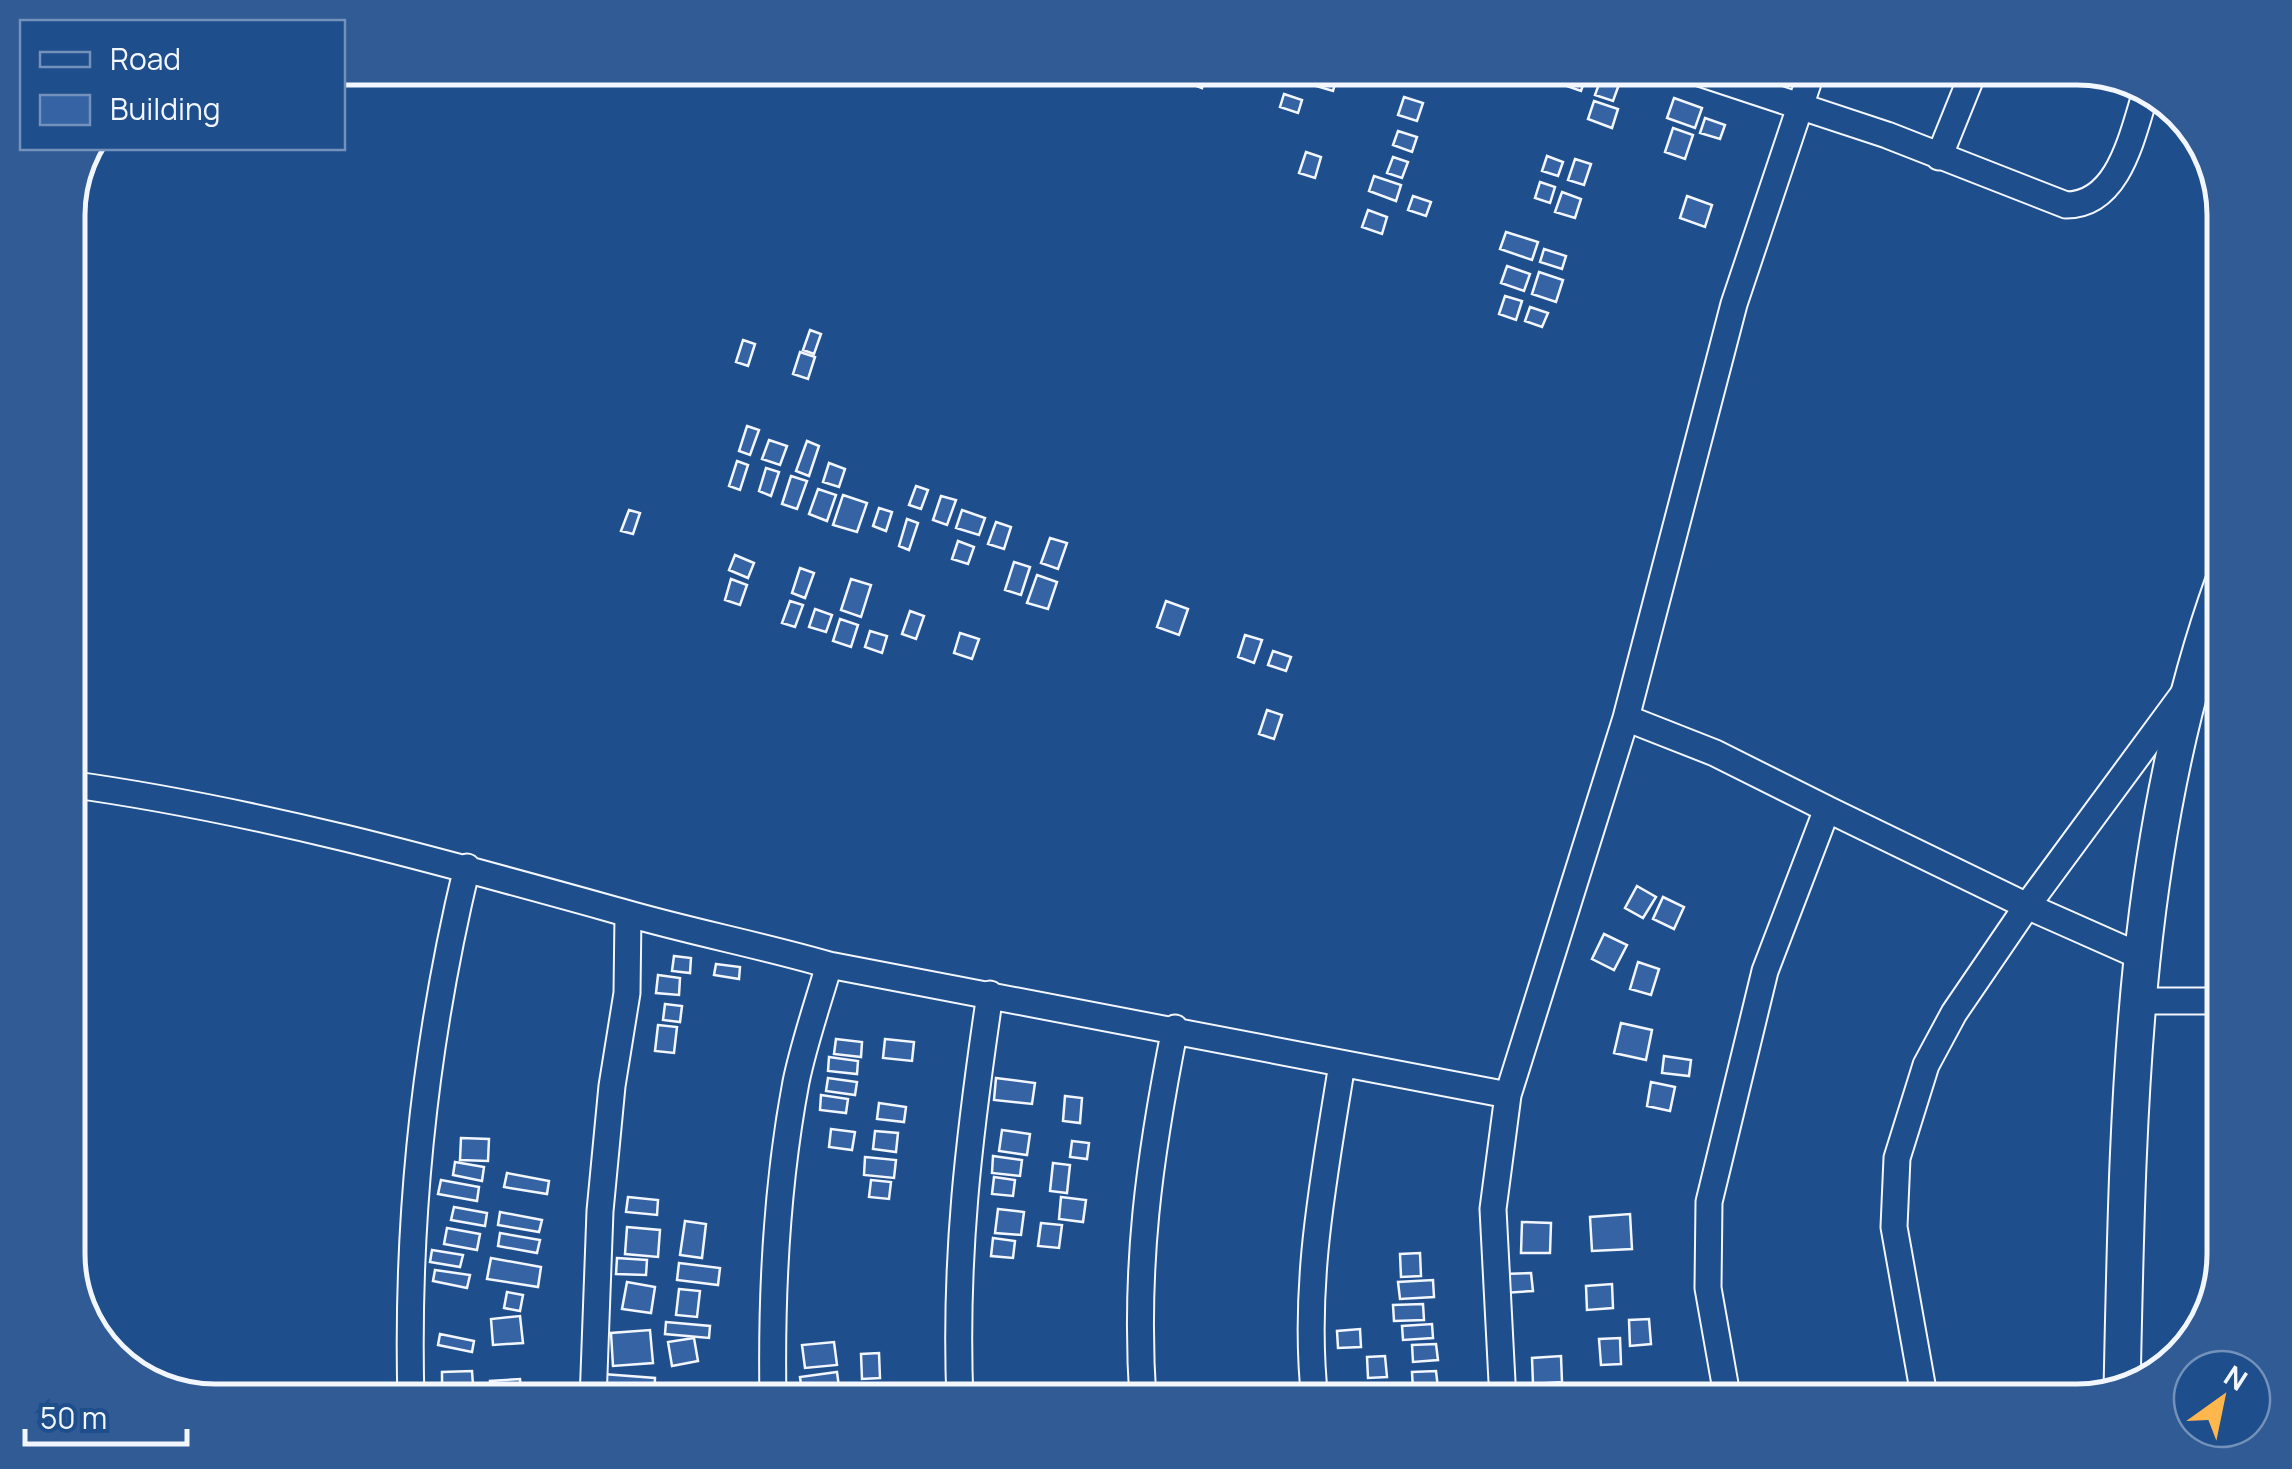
<svg xmlns="http://www.w3.org/2000/svg" width="2292" height="1469" font-family="Manrope,sans-serif">
  <style>
    .building { fill: #3563a3; stroke: #f2f6ff; stroke-width: 2.5 }
    .lines { fill: none; stroke-linecap: round; stroke-linejoin: round }
    .minor-casing { stroke: #f2f6ff; stroke-width: 29 }
    .highway-casing { stroke: #f2f6ff; stroke-width: 39 }
    .minor { stroke: #1f4e8c; stroke-width: 25 }
    .highway { stroke: #1f4e8c; stroke-width: 35 }
    .rim { fill: none; stroke: #f2f6ff; stroke-width: 5 }
  </style>
  <rect width="100%" height="100%" fill="#1f4e8c"/>
  <path class="building" d="M1191,68H1208L1202,88L1186,82Z
    M1563,68L1587,74L1581,91L1558,83Z
    M1321,71L1337,77L1333,91L1316,86Z
    M1603,73L1621,79L1613,101L1595,95Z
    M1284,94L1302,100L1298,113L1280,107Z
    M1404,97L1423,103L1417,121L1398,115Z
    M1674,98L1702,108L1695,128L1667,118Z
    M1594,101L1618,109L1612,128L1588,119Z
    M1705,118L1725,125L1720,139L1700,133Z
    M1673,128L1693,135L1685,159L1665,152Z
    M1398,131L1417,137L1412,152L1393,145Z
    M1306,152L1321,157L1315,178L1299,173Z
    M1547,156L1563,162L1558,176L1542,171Z
    M1393,157L1408,162L1402,178L1387,173Z
    M1575,159L1591,164L1584,185L1568,180Z
    M1374,176L1401,185L1396,201L1369,191Z
    M1540,182L1555,187L1550,203L1535,198Z
    M1562,192L1581,199L1575,218L1555,212Z
    M1413,196L1431,202L1426,216L1408,210Z
    M1687,196L1712,205L1705,227L1680,218Z
    M1368,210L1387,217L1382,234L1362,227Z
    M1506,232L1538,242L1532,260L1500,249Z
    M1544,249L1566,256L1562,269L1540,262Z
    M1507,266L1530,274L1524,291L1501,283Z
    M1539,272L1563,280L1556,302L1532,294Z
    M1505,296L1522,301L1516,320L1499,314Z
    M1530,307L1548,313L1542,327L1525,321Z
    M810,330L821,334L814,354L803,350Z
    M743,340L755,344L748,366L736,362Z
    M800,352L815,357L808,379L793,374Z
    M747,426L759,430L750,455L739,451Z
    M769,440L787,446L780,465L762,459Z
    M807,441L819,446L809,476L796,471Z
    M737,461L748,465L740,490L729,486Z
    M829,463L845,469L839,487L823,482Z
    M766,468L779,472L771,496L759,491Z
    M791,476L807,481L797,509L782,504Z
    M916,486L928,490L921,509L909,505Z
    M818,489L836,495L827,521L809,514Z
    M843,495L867,503L857,532L833,525Z
    M941,496L956,500L947,525L933,520Z
    M879,508L892,512L886,531L873,526Z
    M629,510L640,513L633,534L621,531Z
    M962,510L985,518L979,535L956,528Z
    M907,519L918,523L909,550L899,546Z
    M996,522L1011,527L1004,549L988,544Z
    M1050,538L1067,543L1058,569L1041,563Z
    M958,541L974,547L968,564L952,559Z
    M735,555L754,563L748,578L729,570Z
    M1014,562L1030,567L1021,595L1005,590Z
    M800,568L814,573L805,598L792,593Z
    M1037,575L1057,582L1048,609L1027,603Z
    M731,579L747,585L740,605L725,600Z
    M851,579L871,585L861,617L841,610Z
    M790,601L803,605L795,627L782,623Z
    M1166,601L1188,609L1179,635L1157,627Z
    M815,609L832,615L826,632L809,627Z
    M910,611L924,616L916,639L902,634Z
    M840,619L858,625L851,647L833,641Z
    M870,631L887,636L882,653L865,647Z
    M960,633L979,639L972,659L954,653Z
    M1245,635L1262,640L1254,663L1238,657Z
    M1273,651L1291,657L1286,671L1268,665Z
    M1267,710L1282,715L1274,739L1259,734Z
    M1637,886L1656,897L1643,918L1625,908Z
    M1663,897L1684,907L1674,929L1653,919Z
    M1604,934L1627,945L1614,970L1592,959Z
    M674,956L691,958L690,973L672,971Z
    M1638,962L1659,969L1651,995L1630,989Z
    M716,964L740,967L739,979L714,975Z
    M658,975L680,978L679,995L656,993Z
    M665,1004L682,1006L680,1022L663,1020Z
    M1621,1023L1652,1030L1646,1060L1614,1053Z
    M658,1025L677,1027L674,1053L655,1051Z
    M836,1039L862,1042L861,1057L834,1054Z
    M885,1039L914,1042L912,1061L883,1058Z
    M1664,1056L1691,1060L1689,1076L1662,1073Z
    M829,1057L858,1061L857,1074L828,1071Z
    M828,1078L857,1082L855,1095L826,1091Z
    M996,1078L1035,1083L1032,1104L994,1100Z
    M1651,1082L1675,1087L1670,1111L1647,1106Z
    M821,1095L848,1099L846,1113L820,1110Z
    M1065,1096L1082,1098L1080,1123L1063,1121Z
    M879,1103L906,1107L904,1122L877,1119Z
    M831,1129L855,1132L852,1150L829,1147Z
    M1002,1130L1030,1134L1027,1155L999,1151Z
    M875,1131L898,1133L896,1152L873,1149Z
    M461,1138L489,1139L488,1161L460,1160Z
    M1072,1141L1089,1143L1087,1159L1070,1157Z
    M993,1156L1022,1160L1020,1176L992,1173Z
    M865,1157L896,1160L894,1178L864,1175Z
    M455,1162L484,1167L482,1181L453,1175Z
    M1053,1163L1070,1165L1067,1193L1050,1191Z
    M507,1173L549,1181L547,1194L504,1187Z
    M994,1177L1015,1180L1013,1196L992,1194Z
    M441,1180L479,1187L477,1201L438,1194Z
    M871,1180L891,1182L889,1199L869,1197Z
    M628,1197L658,1200L657,1215L626,1212Z
    M1061,1197L1086,1200L1083,1222L1059,1219Z
    M454,1207L487,1213L485,1226L451,1220Z
    M998,1209L1024,1212L1021,1235L995,1233Z
    M500,1212L542,1220L539,1232L498,1225Z
    M1630,1214L1632,1249L1592,1251L1590,1217Z
    M685,1221L706,1224L702,1258L680,1255Z
    M1522,1222L1551,1223L1550,1253H1521Z
    M1041,1223L1062,1225L1059,1248L1038,1246Z
    M627,1227L660,1230L658,1257L625,1254Z
    M447,1228L480,1234L477,1250L444,1244Z
    M500,1233L540,1240L537,1253L498,1246Z
    M993,1238L1015,1241L1013,1258L991,1256Z
    M432,1250L463,1255L460,1267L430,1262Z
    M1420,1253L1421,1276L1401,1277L1400,1254Z
    M491,1258L541,1267L538,1287L487,1279Z
    M617,1258L647,1260L646,1275L616,1274Z
    M679,1263L720,1268L718,1285L677,1280Z
    M435,1270L470,1275L467,1288L433,1281Z
    M1531,1273L1533,1291L1504,1293L1503,1274Z
    M1433,1280L1434,1297L1400,1299L1398,1282Z
    M627,1282L655,1287L651,1313L622,1309Z
    M1612,1284L1613,1308L1587,1310L1586,1286Z
    M679,1289L700,1291L697,1317L676,1315Z
    M507,1292L523,1295L520,1311L504,1308Z
    M1423,1304L1424,1320L1394,1321L1393,1305Z
    M520,1316L523,1343L493,1345L491,1319Z
    M1649,1319L1651,1344L1630,1346L1629,1320Z
    M666,1322L710,1326L709,1338L665,1334Z
    M1432,1324L1433,1338L1403,1340L1402,1326Z
    M1360,1329L1361,1347L1338,1348L1337,1331Z
    M650,1330L653,1363L613,1366L611,1333Z
    M440,1334L474,1341L472,1352L438,1345Z
    M694,1338L698,1361L672,1366L668,1342Z
    M1620,1338L1621,1364L1601,1365L1599,1339Z
    M834,1342L837,1365L805,1368L802,1345Z
    M1436,1344L1438,1360L1413,1362L1412,1345Z
    M879,1353L880,1378L862,1379L861,1354Z
    M1385,1356L1387,1377L1368,1378L1367,1357Z
    M1561,1356L1562,1382L1533,1384L1532,1358Z
    M472,1371L473,1385L442,1386V1372Z
    M1436,1371L1438,1388L1413,1390L1412,1372Z
    M837,1372L839,1387L802,1392L800,1377Z
    M603,1374L655,1378L654,1398L602,1395Z
    M520,1379L522,1401H491L490,1381Z
    M680,1384H696L697,1401H681Z
    M1578,1386L1579,1401H1548L1547,1388Z
    M474,1390L475,1401H443L442,1391Z"/>
  <g class="lines">
    <g class="minor-casing">
      <path id="minor" d="M1684,68L1887,135L2066,205C2121,205 2133,130 2147,89
        M1939,157L1975,68
        M1626,718L1734,304L1813,68
        M68,784C257,810 439,861 622,912C691,932 760,945 829,965L1508,1095
        M2136,1001H2224
        M411,1401C406,1222 425,1042 467,867
        M593,1401L600,1211L612,1086L627,993L628,914
        M773,1401C771,1294 776,1188 796,1082C804,1043 818,1003 829,965
        M960,1401C954,1258 969,1136 990,994
        M1143,1401C1134,1267 1149,1159 1175,1028
        M1315,1401C1302,1287 1324,1177 1342,1064
        M1503,1401L1493,1209L1508,1095L1626,718L1715,753L1827,809
        M1728,1401L1708,1288L1709,1202L1765,971L1827,809L2027,906L2184,693
        M1925,1401L1894,1227L1897,1158L1926,1065L1954,1013L2027,906L2142,957"/>
    </g>
    <g class="highway-casing">
      <path id="highway" d="M2122,1390C2128,1116 2130,840 2224,580"/>
    </g>
    <use href="#minor" class="minor"/>
    <use href="#highway" class="highway"/>
  </g>
  <path d="M0 0H2292V1469H0ZM215 85H2077A130 130 0 0 1 2207 215V1254A130 130 0 0 1 2077 1384H215A130 130 0 0 1 85 1254V215A130 130 0 0 1 215 85Z" fill="#305b95" fill-rule="evenodd"/>
  <path class="rim" d="M215 85H2077A130 130 0 0 1 2207 215V1254A130 130 0 0 1 2077 1384H215A130 130 0 0 1 85 1254V215A130 130 0 0 1 215 85Z"/>
  <rect x="20" y="20" width="325" height="130" fill="#1f4e8c" stroke="#7391ba" stroke-width="2.5"/>
  <rect x="40" y="52" width="50" height="15" fill="#1f4e8c" stroke="#7391ba" stroke-width="2.5"/>
  <text x="110" y="70" font-size="30" fill="#f2f6ff">Road</text>
  <rect x="40" y="95" width="50" height="30" fill="#3563a3" stroke="#7391ba" stroke-width="2.5"/>
  <text x="110" y="120" font-size="30" fill="#f2f6ff">Building</text>
  <g transform="translate(2222 1399) rotate(33)"><circle r="48" fill="#1f4e8c" stroke="#7391ba" stroke-width="2.5"/>
  <path d="M0-8L18 38L0 25L-18 38Z" fill="#ffb74d"/>
  <text y="-15" font-size="28" font-weight="bold" text-anchor="middle" fill="#f2f6ff">N</text>
  </g>
  <path d="M25 1429v15h162v-15" fill="none" stroke="#f2f6ff" stroke-width="5"/>
  <text x="40" y="1429" font-size="30" fill="#f2f6ff" stroke="#1f4e8c" stroke-width="8" paint-order="stroke">50 m</text>
</svg>
